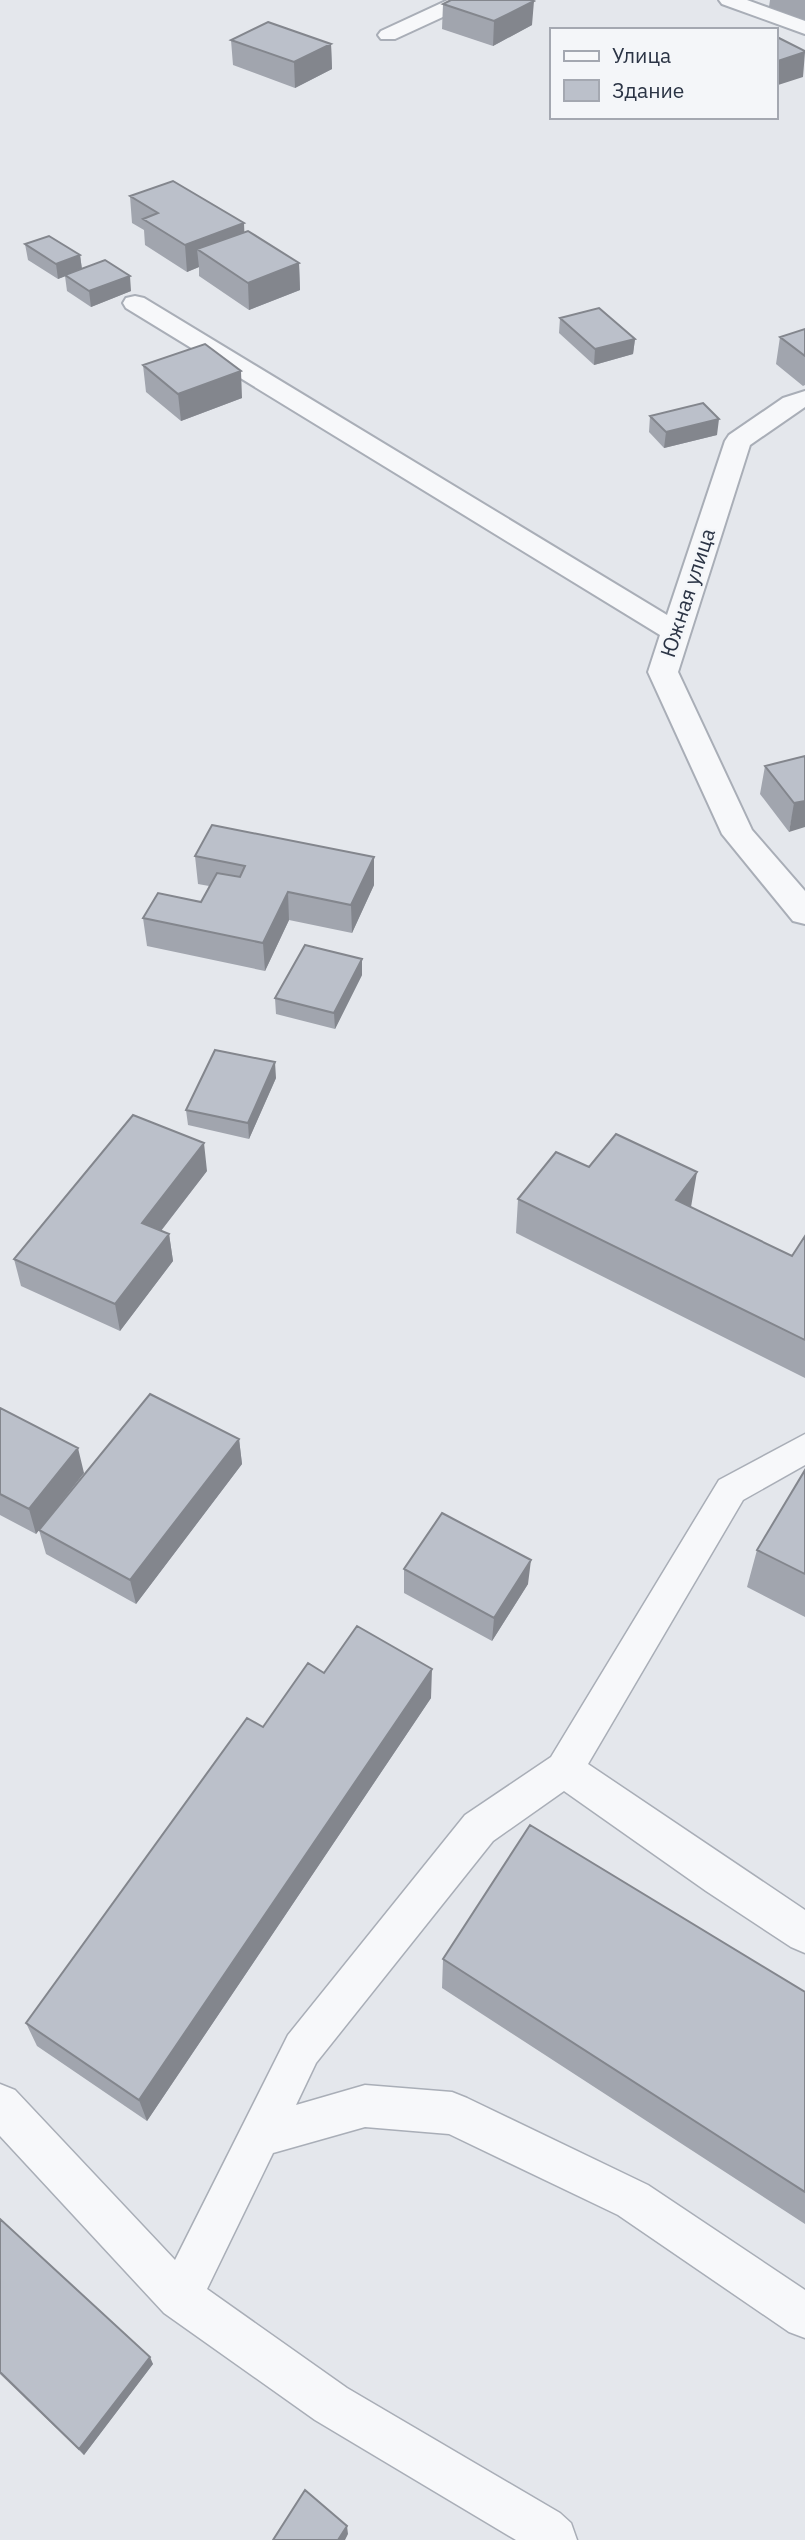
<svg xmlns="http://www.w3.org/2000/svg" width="805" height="2540" font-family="'IBM Plex Sans',sans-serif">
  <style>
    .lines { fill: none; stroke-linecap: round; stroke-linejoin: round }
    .service-casing { stroke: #a9aeb7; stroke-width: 3 }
    .minor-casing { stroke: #a9aeb7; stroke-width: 4 }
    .service { fill: #f7f8fa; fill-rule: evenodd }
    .minor { fill: #f7f8fa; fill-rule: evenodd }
    .wall { fill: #a1a5ae }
    .shaded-wall { fill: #83868d }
    .building { fill: #bbc0ca; stroke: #83868d; stroke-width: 2 }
    .labels { text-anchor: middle; stroke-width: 5; stroke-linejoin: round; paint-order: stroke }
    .far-street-label { font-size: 21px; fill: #2b3445; stroke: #f4f6f9 }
  </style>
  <rect width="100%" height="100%" fill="#e4e7ec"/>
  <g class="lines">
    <g class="service-casing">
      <path id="service" d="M805,1434V1465L743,1500L588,1764L805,1910V1953L791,1947L706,1891L564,1791L493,1841L316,2063L296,2105L365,2085L452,2092L467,2098L648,2185L805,2290V2338L789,2332L618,2215L449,2134L365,2127L273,2153L207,2289L347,2388L560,2513L571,2523L577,2540H516L315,2420L164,2313L0,2136V2084L15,2090L175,2260L288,2035L465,1815L551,1757L719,1480Z"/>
    </g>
    <g class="minor-casing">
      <path id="minor" d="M448,0H474L471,4L395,39H381L378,35L381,31Z
        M719,0H747L805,21V34L722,4Z
        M135,296L144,298L667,615L725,441L729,435L783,398L805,391V407L750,445L678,672L752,830L805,891V924L793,921L722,834L648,672L660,635L126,308L123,303L126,298Z"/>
    </g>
    <use href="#service" class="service"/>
    <use href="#minor" class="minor"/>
  </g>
  <path class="wall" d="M770,0H805V20L769,7Z
    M443,4L532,25L493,46L442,29Z
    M231,40L331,44L332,69L295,88L233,65Z
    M130,196L244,233L299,263L300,290L249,310L199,276V267L187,272L145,245L144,230L132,223Z
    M25,244L80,255L82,269L131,291L91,307L67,291L65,276L58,279L28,260Z
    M560,318L635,339L633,354L594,365L559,333Z
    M805,329V385L803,386L776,364L780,337Z
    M143,365L242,398L181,421L146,392Z
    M650,416L717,435L664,448L649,432Z
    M805,756L789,832L760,794L765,766Z
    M195,856L374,857V885L352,933L289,920L265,971L147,946L143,918L201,902L209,886L198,884Z
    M362,975L335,1029L276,1014L275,998Z
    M276,1078L249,1139L188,1125L186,1110Z
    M589,1167L691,1207L792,1256L805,1236V1378L516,1233L518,1199Z
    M207,1171L161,1231L169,1234L173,1261L120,1331L21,1286L14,1259Z
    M0,1408L84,1473L43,1525L239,1439L242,1464L136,1604L46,1554L39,1530L36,1534L0,1515Z
    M805,1470V1617L747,1587L757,1550Z
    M404,1569L528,1584L492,1641L404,1593Z
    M324,1673L431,1698L147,2121L37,2046L26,2023L263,1727Z
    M443,1959L805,1992V2224L442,1988Z
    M0,2219L153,2364L84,2455L0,2374Z"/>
  <path class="shaded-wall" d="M534,1L532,25L493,46L494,21Z
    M331,44L332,69L295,88L294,62Z
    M805,52L803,77L775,86V62Z
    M244,223L245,249H197L199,267L187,272L185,245Z
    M80,255L82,270L58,279L56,264Z
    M299,263L300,290L249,310L248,283Z
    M130,276L131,291L91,307L89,291Z
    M635,339L633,354L594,365L595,349Z
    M241,371L242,398L181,421L178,394Z
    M719,419L717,435L664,448L666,432Z
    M805,801V827L789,832L794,803Z
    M374,857V885L352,933L351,905Z
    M288,892L289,920L265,971L263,943Z
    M362,959V975L335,1029L334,1013Z
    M275,1062L276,1078L249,1139L248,1123Z
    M204,1143L207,1171L146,1250L142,1223Z
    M697,1172L691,1207L676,1200Z
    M169,1234L173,1261L120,1331L115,1304Z
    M239,1439L242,1464L136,1604L130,1580Z
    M78,1448L84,1473L36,1534L29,1509Z
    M531,1560L528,1584L492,1641L494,1618Z
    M432,1669L431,1698L147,2121L139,2100Z
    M150,2357L153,2364L84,2455L79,2449Z
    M347,2526L348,2534L345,2540H338Z"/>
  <path class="building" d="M451,0H532L534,1L494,21L443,4Z
    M268,22L331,44L294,62L231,40Z
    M775,36L805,51V52L775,62Z
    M173,181L244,223L185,245L143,219L158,213L130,196Z
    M248,231L299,263L248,283L197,249Z
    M49,236L80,255L56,264L25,244Z
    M105,260L130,276L89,291L65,275Z
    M599,308L635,339L595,349L560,318Z
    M805,329V356L780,337Z
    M205,344L241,371L178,394L143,365Z
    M703,403L719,419L666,432L650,416Z
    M805,756V801L794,803L765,766Z
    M212,825L374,857L351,905L288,892L263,943L143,918L158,893L201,902L217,873L240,877L245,866L195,856Z
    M305,945L362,959L334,1013L275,998Z
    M215,1050L275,1062L248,1123L186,1110Z
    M133,1115L204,1143L142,1223L169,1234L115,1304L14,1259Z
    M616,1134L697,1172L676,1200L792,1256L805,1236V1340L518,1199L556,1152L589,1167Z
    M150,1394L239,1439L130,1580L39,1530Z
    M0,1408L78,1448L29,1509L0,1494Z
    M805,1470V1574L757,1550Z
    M442,1513L531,1560L494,1618L404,1569Z
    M357,1626L432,1669L139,2100L26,2023L247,1718L263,1727L308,1663L324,1673Z
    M530,1825L805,1992V2192L443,1959Z
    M0,2219L150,2357L79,2449L0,2372Z
    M305,2490L347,2526L338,2540H273Z"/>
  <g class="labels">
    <g class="far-street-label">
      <text transform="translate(688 593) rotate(-72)" y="7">Южная улица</text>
    </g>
  </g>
  <rect x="550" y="28" width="228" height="91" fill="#f4f6f9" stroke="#a4a8b1" stroke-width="2"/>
  <rect x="564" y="51" width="35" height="10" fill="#f7f8fa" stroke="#a4a8b1" stroke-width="2"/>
  <text x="612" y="63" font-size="21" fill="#2b3445">Улица</text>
  <rect x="564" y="80" width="35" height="21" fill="#bbc0ca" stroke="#a4a8b1" stroke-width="2"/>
  <text x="612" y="98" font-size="21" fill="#2b3445">Здание</text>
</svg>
